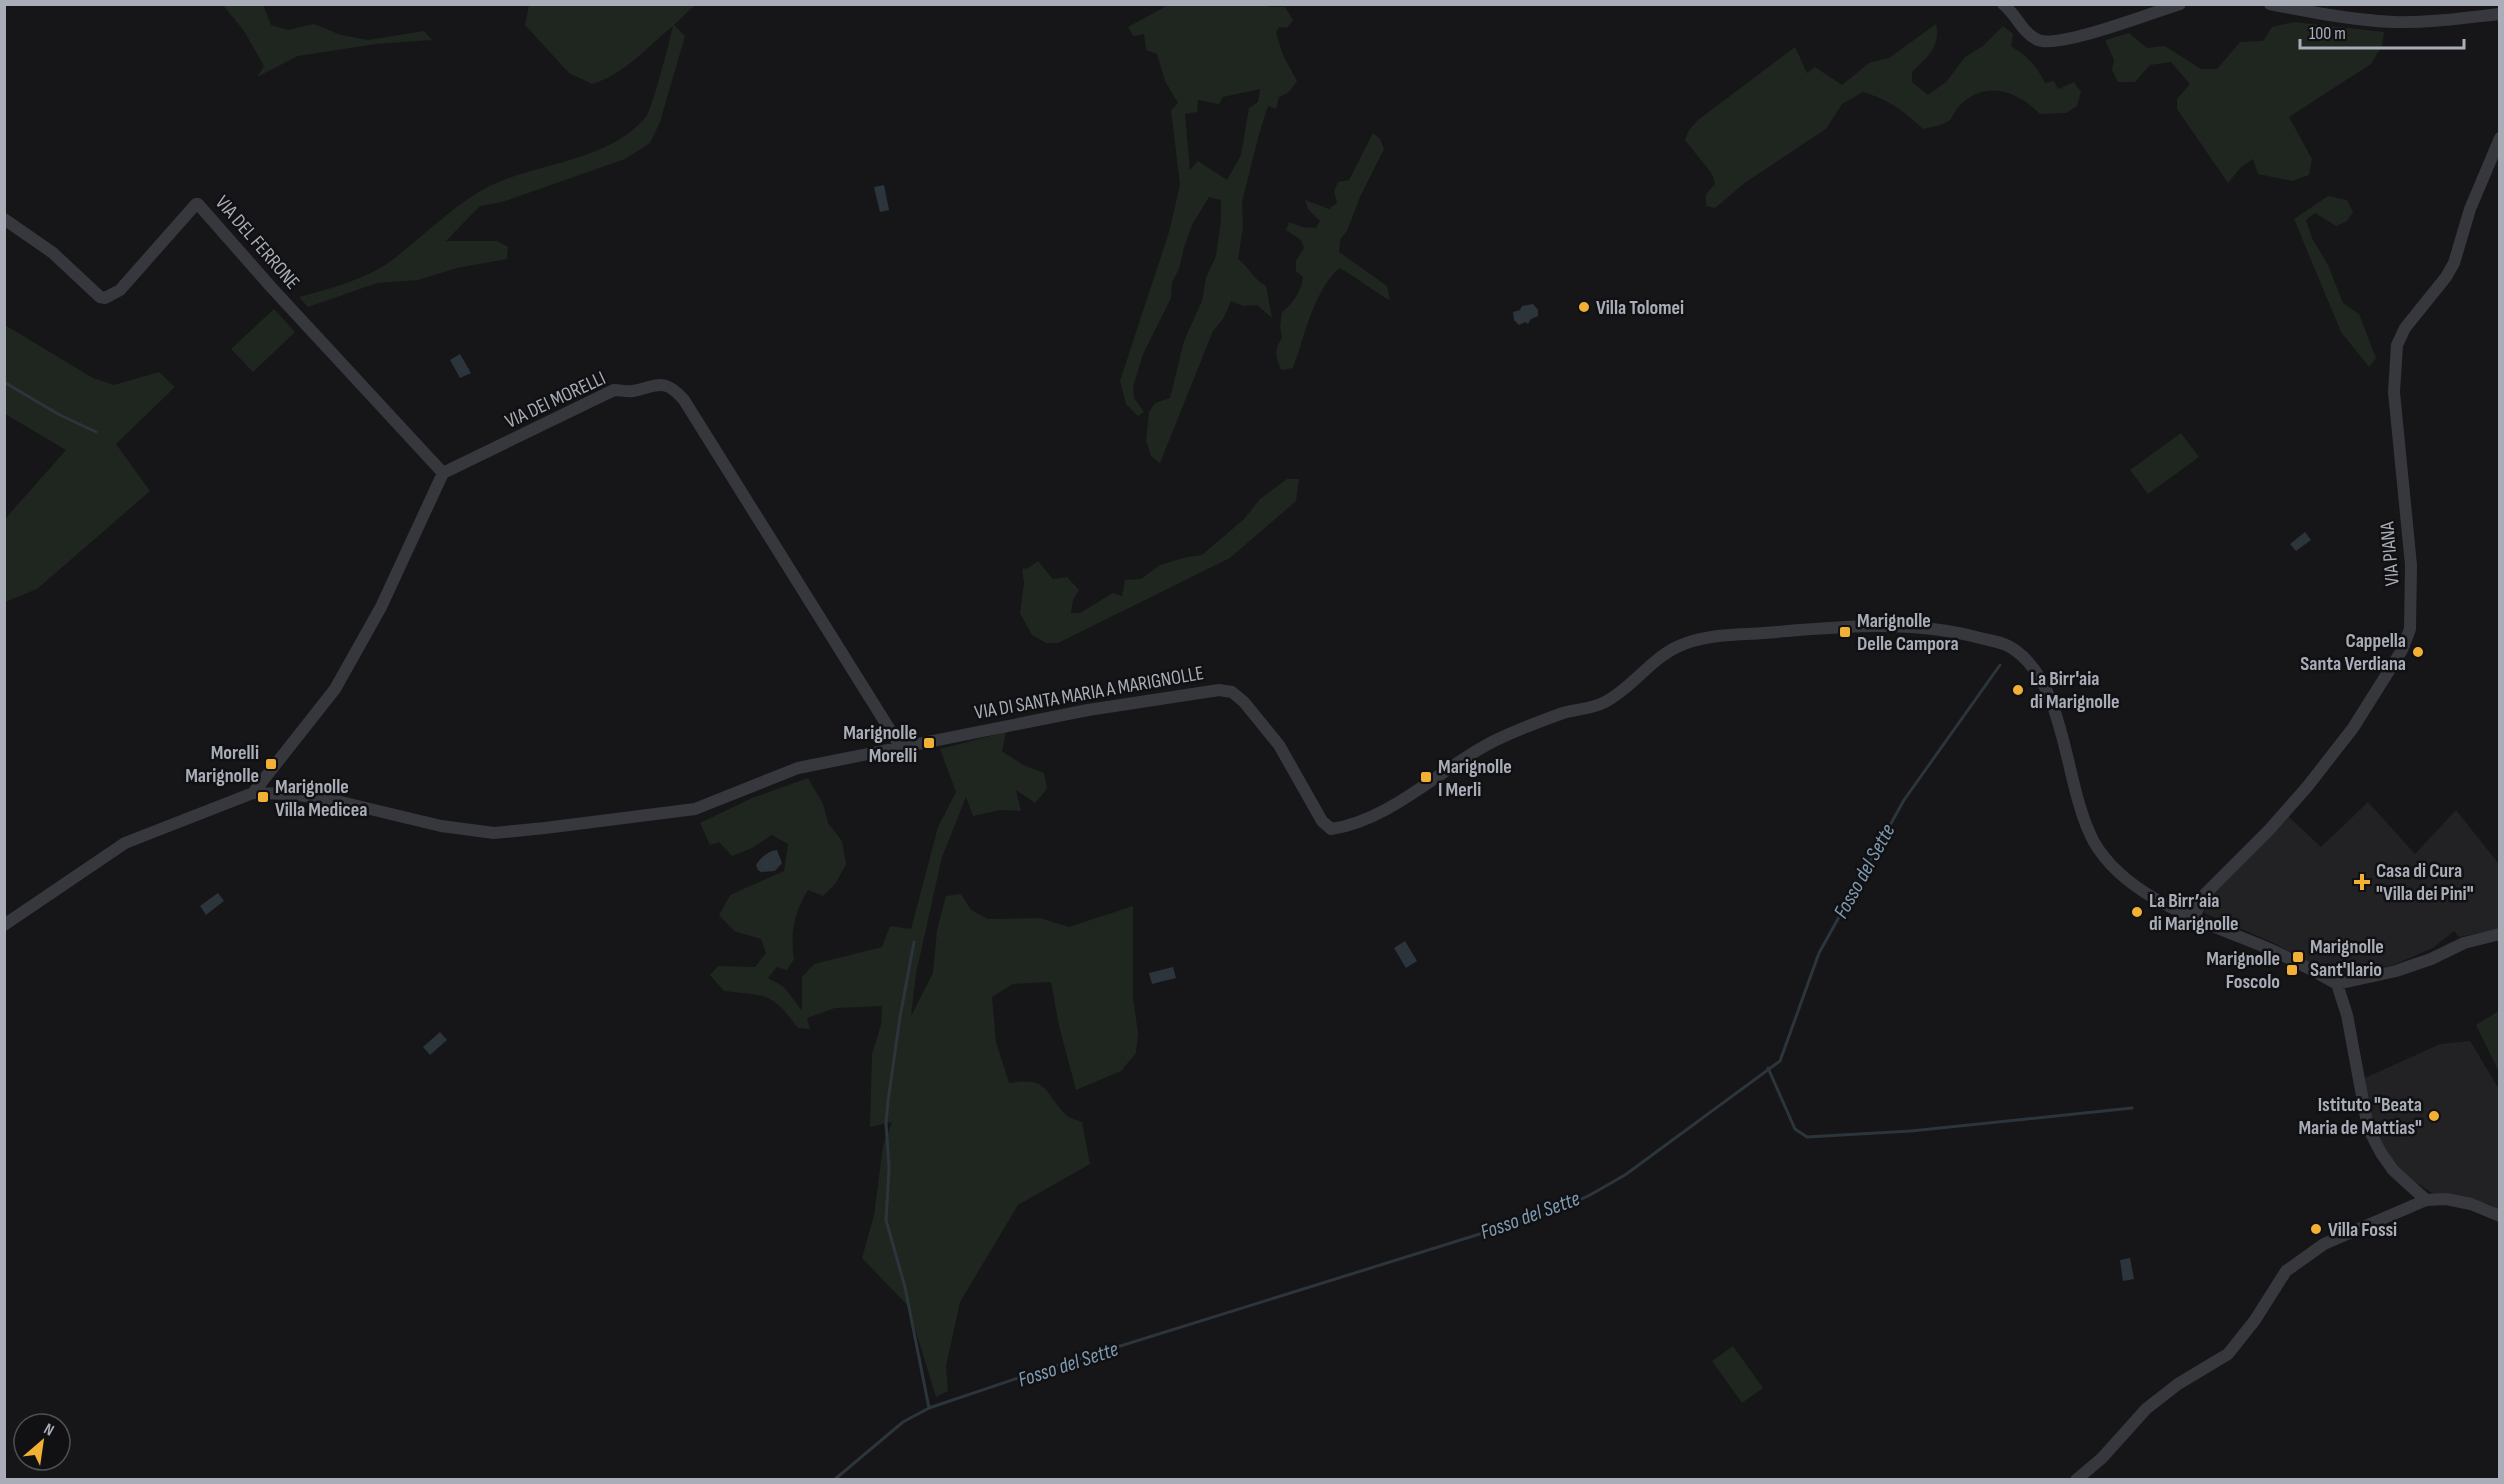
<svg xmlns="http://www.w3.org/2000/svg" width="2504" height="1484" font-family="'Sofia Sans Condensed',sans-serif">
  <style>
    .built { fill: #222225 }
    .green { fill: #1e261f; fill-rule: evenodd }
    .water { fill: #2c353c }
    .lines { fill: none; stroke-linecap: round; stroke-linejoin: round }
    .stream { stroke: #2c353c; stroke-width: 3 }
    .street { stroke: #37383d; stroke-width: 12 }
    .poi-dot { fill: #f2b134; stroke: #111113; stroke-width: 2 }
    .labels { text-anchor: middle; stroke-width: 5; stroke-linejoin: round; paint-order: stroke }
    .street-label { font-size: 20px; fill: #a8adb8; stroke: #111113 }
    .poi-label { font-size: 20px; font-weight: bold; fill: #a8adb8; stroke: #111113; text-anchor: start }
    .water-label { font-size: 21px; font-style: italic; fill: #7f9bb3; stroke: #111113 }
  </style>
  <rect width="100%" height="100%" fill="#161618"/>
  <path class="built" d="M2368,802L2415,854L2456,810L2499,864V929L2459,937L2454,931L2433,948L2393,965L2334,977L2274,943L2204,913L2207,900L2286,814L2321,847Z
    M2470,1041L2499,1089V1212L2489,1204L2465,1199L2438,1197L2398,1170L2381,1147L2366,1104L2365,1078L2440,1044Z"/>
  <path class="green" d="M1269,4V7H1285L1293,20L1287,28L1279,27L1276,33L1283,55L1297,81L1288,93L1279,97L1276,109L1268,106L1258,138L1242,202L1243,227L1238,259C1249,267 1253,279 1266,286L1272,318L1257,305L1243,306L1231,301L1223,319L1213,331L1160,463L1151,456L1146,440L1149,412L1155,403L1170,398L1184,341L1202,301L1206,278L1216,256L1221,220V200L1209,197L1192,225L1184,248L1179,269L1172,282L1171,298L1143,354L1133,387L1134,398L1144,412L1138,416L1126,404L1120,381L1169,232L1180,185L1171,110L1178,103L1165,81L1157,54L1146,50L1144,34L1133,36L1128,27L1168,5ZM1260,89L1258,102L1249,108L1241,155L1227,180L1198,161L1190,170L1185,114L1197,112L1198,100L1219,104L1223,97Z
    M223,5H263L271,25L288,30L314,24L341,35L368,40L424,31L432,40L376,44L298,56L257,77L264,66L244,31Z
    M529,5H695L674,25L685,36L660,122L650,143L625,159L502,202L480,206L446,241H497L508,247L507,259L457,268L418,280L377,283L308,307L299,297C325,290 366,279 388,263C420,240 458,200 494,184C543,162 608,161 646,117C652,110 670,40 673,26C647,47 625,74 592,84L569,73L525,25Z
    M2294,22L2384,32L2382,46L2371,64L2289,117L2312,159L2309,175L2292,181L2258,174L2253,159L2241,167L2228,183L2177,109V99L2190,84L2171,62L2150,65L2135,82H2118L2112,70L2114,60L2105,40L2129,33L2147,48L2165,46L2201,69H2217L2240,42L2263,41L2272,27Z
    M1936,24C1941,47 1927,57 1912,72V82L1928,95L1946,82L1965,57L1983,46L2003,26L2013,34L2011,46C2027,56 2037,66 2045,83L2054,81L2058,89L2074,82L2081,92L2077,106L2066,113L2040,114C2017,91 1987,80 1961,104C1956,108 1954,115 1950,120C1944,125 1931,127 1923,129C1904,111 1889,100 1863,92L1842,104L1826,129L1746,182L1715,208L1706,206V194L1715,184L1712,174L1685,140L1689,130L1698,120L1795,47L1807,73L1815,67L1842,85L1869,63L1889,58Z
    M1373,133L1380,139L1384,149L1360,197L1347,231L1340,240L1339,252L1387,286L1390,300C1372,291 1357,277 1339,268C1313,292 1305,336 1293,368L1281,370C1275,356 1274,350 1282,338L1280,326L1282,312C1293,303 1301,293 1303,277L1296,271V261L1304,248L1301,240L1286,230L1289,222L1302,227L1316,228L1320,221L1308,209L1305,200L1329,209L1337,203L1334,191L1338,182L1349,180Z
    M2328,196L2347,200L2353,212L2347,221L2336,226L2315,213L2306,220L2312,238L2328,265L2343,303L2359,314L2376,358L2369,367L2341,332L2294,219Z
    M274,309L295,332L253,372L231,349Z
    M5,325L93,378L114,385L159,372L175,387L116,444L150,491L37,589L5,602V519L66,450L5,414Z
    M2181,433L2199,457L2148,494L2130,470Z
    M1287,479H1299L1296,501L1230,558L1058,643H1046L1032,635L1020,613L1024,583L1022,569L1028,568L1038,561L1053,579L1067,577L1079,590L1073,600L1071,613H1080L1113,593L1122,596L1125,580L1141,579L1160,565L1187,557L1202,555L1244,519L1260,499Z
    M1006,732L1002,751L1023,765L1044,773L1047,789L1035,803L1016,790L1021,811L1000,810L973,816L966,797L942,857L916,974L911,1016L933,973L937,930L946,896L961,894L971,910L988,919L1040,918L1069,927L1133,906V998L1138,1033L1136,1053L1121,1071L1076,1090L1059,1026L1051,982L1013,984L992,997L996,1042L1009,1083C1049,1077 1043,1091 1065,1114C1069,1118 1077,1120 1082,1122L1090,1164L1018,1205L960,1302L946,1366L948,1391L936,1397L908,1306L862,1258L874,1215L883,1146L892,1122L870,1127L872,1054L881,1025L882,1006L835,1008L807,1018L810,1029L798,1028C770,991 768,996 724,991L710,975L718,966L755,967L766,953L761,939L734,931L719,915L730,895L784,871L788,844L772,835L752,848L732,856L719,842L710,845L700,823L752,798L808,778L823,804L828,823L842,841L846,864L836,883L823,896L808,890C794,912 790,933 794,959L787,970L777,967L768,978L784,987L802,1011V977L814,964L882,947L890,926L911,929L938,827L956,792L940,749Z
    M2499,1011V1072L2476,1025Z
    M1733,1346L1763,1388L1742,1403L1712,1361Z"/>
  <path class="water" d="M884,185L889,210L880,212L874,187Z
    M1533,304L1538,310V316L1531,319L1528,324L1525,322L1519,325L1514,320L1513,312L1520,310L1522,306Z
    M460,354L471,373L460,378L450,360Z
    M2305,532L2311,540L2296,551L2290,544Z
    M777,850L782,863L775,871L761,872L758,870L756,865C761,857 768,851 777,850Z
    M218,893L224,901L206,915L200,906Z
    M1405,941L1417,961L1406,968L1394,948Z
    M1173,967L1176,978L1152,984L1149,973Z
    M440,1032L447,1040L430,1055L423,1047Z
    M2130,1258L2134,1279L2123,1281L2120,1260Z"/>
  <g class="lines">
    <path class="stream" d="M4,382L58,414L96,432
      M914,942L900,1017L888,1101L886,1123L889,1168L886,1220L905,1287L929,1408
      M1768,1068L1795,1129L1807,1137L1911,1131L2132,1108
      M834,1480L903,1422L929,1408L1024,1376L1560,1209L1590,1195L1625,1175L1780,1061L1819,953L1904,800L2000,665"/>
    <path class="street" d="M2003,4C2017,15 2022,33 2038,40C2059,49 2154,12 2180,4
      M2270,4C2310,12 2352,20 2393,22C2429,23 2464,18 2500,14
      M4,219L53,253L100,297L105,298L120,290L196,204H198L271,287L443,473
      M253,793L335,689L381,607L443,473L614,390C620,390 627,392 633,391C658,386 664,377 684,400L900,746
      M2193,919L2205,894L2269,830L2307,787L2353,728L2402,650L2410,629L2411,565L2394,392L2397,345L2405,328L2446,277L2454,263L2470,209L2500,138
      M4,925L125,843L253,793L293,794L341,802L441,826L494,833L545,828L695,809L798,768L1088,710L1219,690L1232,692L1244,702L1279,745L1322,821L1331,829C1387,821 1435,774 1483,747C1505,734 1538,722 1563,713C1576,709 1592,709 1605,702C1634,687 1653,655 1684,644C1709,634 1738,635 1764,633C1837,627 1908,619 1980,638C1992,641 2005,642 2015,650C2068,688 2064,787 2094,842C2126,898 2204,922 2260,945C2287,956 2312,970 2337,984L2347,1015L2368,1128L2381,1153L2393,1170L2426,1200
      M2337,984L2396,971L2431,959L2464,943L2500,934
      M2076,1480L2102,1458L2146,1409L2178,1384L2228,1354L2255,1320L2286,1271L2324,1244L2426,1200L2446,1199L2471,1204L2500,1216"/>
  </g>
  <g class="poi-dot">
    <circle cx="1584" cy="307" r="6"/>
    <rect x="1839" y="626" width="12" height="12" rx="3"/>
    <circle cx="2418" cy="652" r="6"/>
    <circle cx="2018" cy="690" r="6"/>
    <rect x="923" y="737" width="12" height="12" rx="3"/>
    <rect x="265" y="758" width="12" height="12" rx="3"/>
    <rect x="1420" y="771" width="12" height="12" rx="3"/>
    <rect x="257" y="791" width="12" height="12" rx="3"/>
    <path d="M2359 873h6v6h6v6h-6v6h-6v-6h-6v-6h6z"/>
    <circle cx="2137" cy="912" r="6"/>
    <rect x="2292" y="951" width="12" height="12" rx="3"/>
    <rect x="2286" y="964" width="12" height="12" rx="3"/>
    <circle cx="2434" cy="1116" r="6"/>
    <circle cx="2316" cy="1229" r="6"/>
  </g>
  <g class="labels">
    <g class="street-label">
      <text transform="translate(258 242) rotate(49)" y="7">VIA DEL FERRONE</text>
      <text transform="translate(555 399) rotate(-25)" y="7">VIA DEI MORELLI</text>
      <text transform="translate(2389 554) rotate(-95)" y="7">VIA PIANA</text>
      <text transform="translate(1089 692) rotate(-10)" y="7">VIA DI SANTA MARIA A MARIGNOLLE</text>
    </g>
    <g class="poi-label">
      <text x="1596" y="314">Villa Tolomei</text>
      <text x="1857" y="627">Marignolle<tspan x="1857" dy="23">Delle Campora</tspan></text>
      <text x="2406" y="647" text-anchor="end">Cappella<tspan x="2406" dy="23">Santa Verdiana</tspan></text>
      <text x="2030" y="685">La Birr'aia<tspan x="2030" dy="23">di Marignolle</tspan></text>
      <text x="917" y="739" text-anchor="end">Marignolle<tspan x="917" dy="23">Morelli</tspan></text>
      <text x="259" y="759" text-anchor="end">Morelli<tspan x="259" dy="23">Marignolle</tspan></text>
      <text x="1438" y="773">Marignolle<tspan x="1438" dy="23">I Merli</tspan></text>
      <text x="275" y="793">Marignolle<tspan x="275" dy="23">Villa Medicea</tspan></text>
      <text x="2376" y="877">Casa di Cura<tspan x="2376" dy="23">"Villa dei Pini"</tspan></text>
      <text x="2149" y="907">La Birr’aia<tspan x="2149" dy="23">di Marignolle</tspan></text>
      <text x="2310" y="953">Marignolle<tspan x="2310" dy="23">Sant'Ilario</tspan></text>
      <text x="2280" y="965" text-anchor="end">Marignolle<tspan x="2280" dy="23">Foscolo</tspan></text>
      <text x="2422" y="1111" text-anchor="end">Istituto "Beata<tspan x="2422" dy="23">Maria de Mattias"</tspan></text>
      <text x="2328" y="1236">Villa Fossi</text>
    </g>
    <g class="water-label">
      <text transform="translate(1864 871) rotate(-61)" y="7">Fosso del Sette</text>
      <text transform="translate(1530 1215) rotate(-20)" y="7">Fosso del Sette</text>
      <text transform="translate(1068 1364) rotate(-18)" y="7">Fosso del Sette</text>
    </g>
  </g>
  <rect width="2504" height="1484" fill="none" stroke="#a8adb8" stroke-width="12"/>
  <g transform="translate(42 1442) rotate(29)"><circle r="28" fill="#111113" stroke="#4d4f55" stroke-width="1.5"/>
  <path d="M0-4.5L10 22L0 15L-10 22Z" fill="#f2b134"/>
  <text y="-9" font-size="16" font-weight="bold" text-anchor="middle" fill="#a8adb8">N</text>
  </g>
  <path d="M2300 39v9h164v-9" fill="none" stroke="#a8adb8" stroke-width="3"/>
  <text x="2309" y="39" font-size="18" fill="#a8adb8" stroke="#111113" stroke-width="4.5" paint-order="stroke">100 m</text>
</svg>
